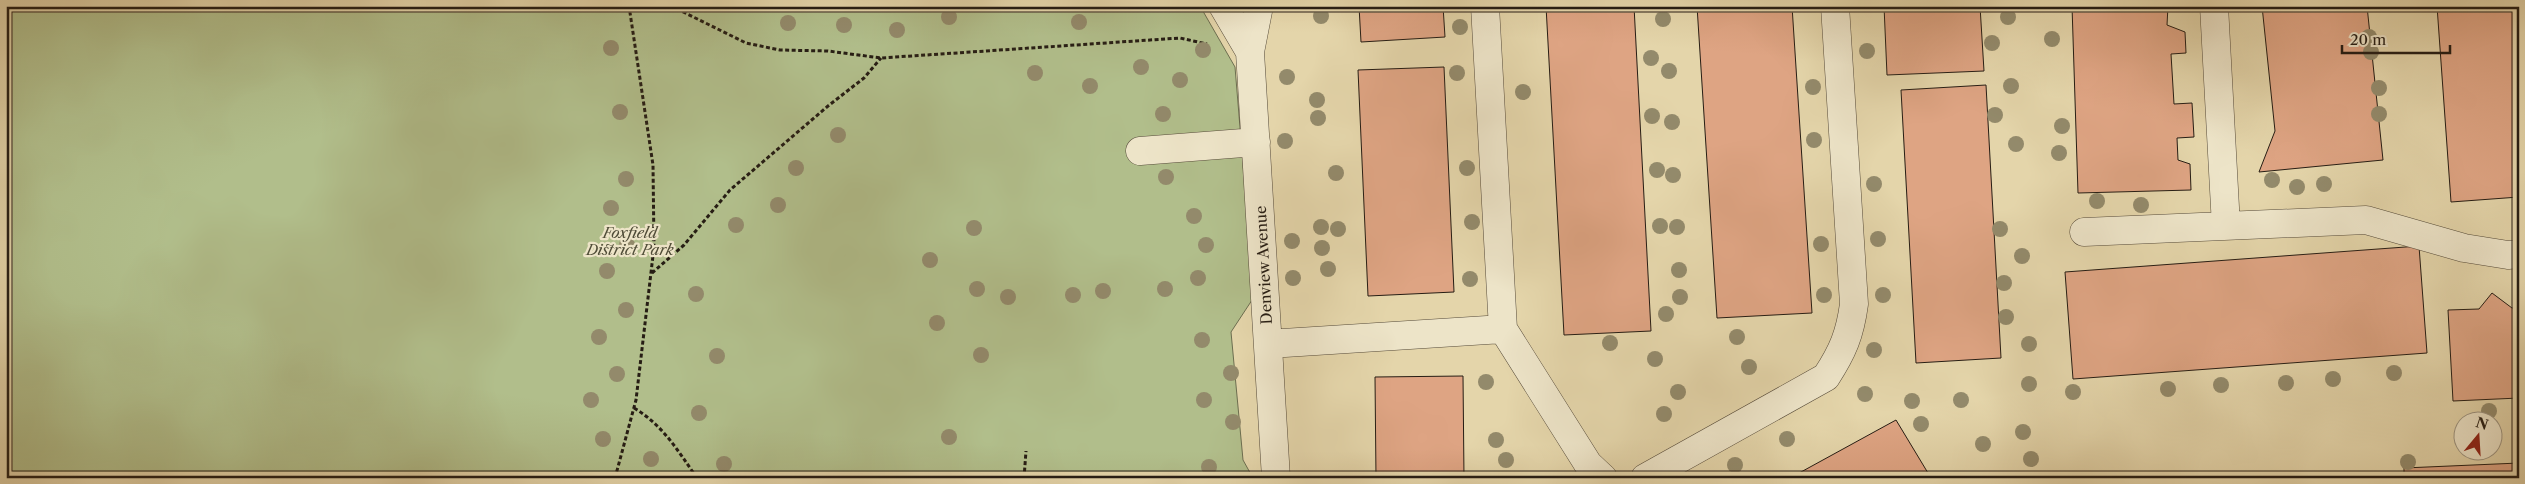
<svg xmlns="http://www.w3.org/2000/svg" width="2525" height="484" font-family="'Libre Caslon Text',serif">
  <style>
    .green { fill: #b1be8b; stroke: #6c6e50 }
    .building { fill: #dea483; stroke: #261d14 }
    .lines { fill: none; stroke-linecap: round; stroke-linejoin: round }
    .minor-casing { stroke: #564b3a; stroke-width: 29 }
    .path { stroke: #261d14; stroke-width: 3; stroke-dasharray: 4 2.5; stroke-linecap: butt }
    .minor { stroke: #ede4c8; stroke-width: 28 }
    .tree { fill: #938a6b }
    .labels { text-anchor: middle; stroke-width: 4.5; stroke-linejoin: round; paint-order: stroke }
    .park-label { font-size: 15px; font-style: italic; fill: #504d38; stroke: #ede4c8 }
    .street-label { font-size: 15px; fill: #261d14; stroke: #ede4c8 }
  </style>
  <rect width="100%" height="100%" fill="#e4d5aa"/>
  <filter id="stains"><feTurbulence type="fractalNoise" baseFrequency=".004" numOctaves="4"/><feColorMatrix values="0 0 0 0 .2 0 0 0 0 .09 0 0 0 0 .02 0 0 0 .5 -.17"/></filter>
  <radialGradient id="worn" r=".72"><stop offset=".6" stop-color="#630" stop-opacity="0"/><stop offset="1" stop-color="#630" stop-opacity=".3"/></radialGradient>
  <path class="green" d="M6,6H1200L1235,67L1254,297L1231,332L1243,460L1253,478H6Z"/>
  <path class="building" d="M1359,6H1443L1445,37L1361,42Z
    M1546,6H1634L1651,331L1564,335Z
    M1697,6H1792L1812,313L1717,318Z
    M1884,6H1980L1984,71L1887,75Z
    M2072,6H2168L2167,25L2185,32L2186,53L2171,54L2174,104L2192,103L2194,137L2177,138L2178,160L2190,164L2191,190L2078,193Z
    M2262,6H2367L2383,160L2259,172L2275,131Z
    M2437,6H2519V197L2451,202Z
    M1444,67L1454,292L1368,296L1358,70Z
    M1986,85L2001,358L1916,363L1901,90Z
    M2419,246L2427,353L2073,379L2065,272Z
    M2492,293L2512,308H2519V398L2453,401L2448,310L2479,309Z
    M1463,376L1464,478H1376L1375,377Z
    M1896,420L1931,478H1790Z
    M2519,463V478H2404V468Z"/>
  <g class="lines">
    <g class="minor-casing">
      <path id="minor" d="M1223,6L1250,52
        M1259,6L1250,52L1276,478
        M1485,6L1503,329L1588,464L1603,478
        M2214,6L2226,226
        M1140,151L1256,142
        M2084,232L2366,220L2464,248L2508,255L2519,254
        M1268,344L1503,329
        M1645,478L1826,377C1843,351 1850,334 1854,304L1835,6"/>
    </g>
    <path class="path" d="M671,6L746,43L780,50L828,51L881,58L1180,38L1207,44
      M652,273L684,245L730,190L828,106L864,78L881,58
      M634,408C663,425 678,451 697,478
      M615,478L636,400L654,247L653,165L629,6
      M1024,478L1026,451"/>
    <use href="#minor" class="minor"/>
  </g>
  <g class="tree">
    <circle cx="1321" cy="16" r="8"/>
    <circle cx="949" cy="17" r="8"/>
    <circle cx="2008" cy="17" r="8"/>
    <circle cx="1663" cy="19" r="8"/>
    <circle cx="1079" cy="22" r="8"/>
    <circle cx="788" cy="23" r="8"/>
    <circle cx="844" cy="25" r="8"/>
    <circle cx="1460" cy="27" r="8"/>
    <circle cx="897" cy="30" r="8"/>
    <circle cx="2369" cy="37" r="8"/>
    <circle cx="2052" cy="39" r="8"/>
    <circle cx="1992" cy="43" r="8"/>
    <circle cx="611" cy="48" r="8"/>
    <circle cx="1203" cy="50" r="8"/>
    <circle cx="1867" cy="51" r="8"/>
    <circle cx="2371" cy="52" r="8"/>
    <circle cx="1651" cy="58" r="8"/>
    <circle cx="1141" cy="67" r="8"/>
    <circle cx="1669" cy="71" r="8"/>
    <circle cx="1035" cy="73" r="8"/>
    <circle cx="1457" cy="73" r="8"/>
    <circle cx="1287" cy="77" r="8"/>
    <circle cx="1180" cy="80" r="8"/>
    <circle cx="1090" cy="86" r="8"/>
    <circle cx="2011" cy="86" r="8"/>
    <circle cx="1813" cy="87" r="8"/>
    <circle cx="2379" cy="88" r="8"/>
    <circle cx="1523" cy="92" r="8"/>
    <circle cx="1317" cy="100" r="8"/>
    <circle cx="620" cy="112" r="8"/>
    <circle cx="1163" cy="114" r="8"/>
    <circle cx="2379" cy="114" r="8"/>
    <circle cx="1995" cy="115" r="8"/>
    <circle cx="1652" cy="116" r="8"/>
    <circle cx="1318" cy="118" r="8"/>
    <circle cx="1672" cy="122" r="8"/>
    <circle cx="2062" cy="126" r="8"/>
    <circle cx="838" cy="135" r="8"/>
    <circle cx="1814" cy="140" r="8"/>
    <circle cx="1285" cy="141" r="8"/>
    <circle cx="2016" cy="144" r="8"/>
    <circle cx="2059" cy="153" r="8"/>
    <circle cx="796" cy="168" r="8"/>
    <circle cx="1467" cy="168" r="8"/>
    <circle cx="1657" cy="170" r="8"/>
    <circle cx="1336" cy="173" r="8"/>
    <circle cx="1673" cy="175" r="8"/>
    <circle cx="1166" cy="177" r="8"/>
    <circle cx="626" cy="179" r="8"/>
    <circle cx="2272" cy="180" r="8"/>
    <circle cx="1874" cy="184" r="8"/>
    <circle cx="2324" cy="184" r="8"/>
    <circle cx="2297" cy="187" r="8"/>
    <circle cx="2097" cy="201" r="8"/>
    <circle cx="778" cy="205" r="8"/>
    <circle cx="2141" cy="205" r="8"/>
    <circle cx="611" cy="208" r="8"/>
    <circle cx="1194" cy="216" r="8"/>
    <circle cx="1472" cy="222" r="8"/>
    <circle cx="736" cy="225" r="8"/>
    <circle cx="1660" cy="226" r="8"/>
    <circle cx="1321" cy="227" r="8"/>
    <circle cx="1677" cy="227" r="8"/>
    <circle cx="974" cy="228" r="8"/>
    <circle cx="1338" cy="229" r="8"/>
    <circle cx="2000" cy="229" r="8"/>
    <circle cx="1878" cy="239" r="8"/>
    <circle cx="1292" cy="241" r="8"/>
    <circle cx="1821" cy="244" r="8"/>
    <circle cx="627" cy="245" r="8"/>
    <circle cx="1206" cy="245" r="8"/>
    <circle cx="1322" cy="248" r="8"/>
    <circle cx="2022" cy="256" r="8"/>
    <circle cx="930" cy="260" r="8"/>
    <circle cx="1328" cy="269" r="8"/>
    <circle cx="1679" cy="270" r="8"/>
    <circle cx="607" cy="271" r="8"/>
    <circle cx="1198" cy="278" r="8"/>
    <circle cx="1293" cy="278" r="8"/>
    <circle cx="1470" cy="279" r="8"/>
    <circle cx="2004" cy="283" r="8"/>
    <circle cx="977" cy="289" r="8"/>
    <circle cx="1165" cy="289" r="8"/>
    <circle cx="1103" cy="291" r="8"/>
    <circle cx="696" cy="294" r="8"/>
    <circle cx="1073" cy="295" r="8"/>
    <circle cx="1824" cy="295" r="8"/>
    <circle cx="1883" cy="295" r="8"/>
    <circle cx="1008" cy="297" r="8"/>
    <circle cx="1680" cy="297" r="8"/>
    <circle cx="626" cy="310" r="8"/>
    <circle cx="1666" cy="314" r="8"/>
    <circle cx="2006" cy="317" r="8"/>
    <circle cx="937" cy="323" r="8"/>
    <circle cx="599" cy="337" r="8"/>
    <circle cx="1737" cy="337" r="8"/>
    <circle cx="1202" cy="340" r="8"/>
    <circle cx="1610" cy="343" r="8"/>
    <circle cx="2029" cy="344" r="8"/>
    <circle cx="1874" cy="350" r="8"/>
    <circle cx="981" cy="355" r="8"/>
    <circle cx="717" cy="356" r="8"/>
    <circle cx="1655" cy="359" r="8"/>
    <circle cx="1749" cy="367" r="8"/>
    <circle cx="1231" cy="373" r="8"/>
    <circle cx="2394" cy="373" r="8"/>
    <circle cx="617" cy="374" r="8"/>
    <circle cx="2333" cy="379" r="8"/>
    <circle cx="1486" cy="382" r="8"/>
    <circle cx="2286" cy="383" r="8"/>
    <circle cx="2029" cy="384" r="8"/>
    <circle cx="2221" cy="385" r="8"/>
    <circle cx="2168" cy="389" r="8"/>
    <circle cx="1678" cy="392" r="8"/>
    <circle cx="2073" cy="392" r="8"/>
    <circle cx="1865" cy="394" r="8"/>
    <circle cx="591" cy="400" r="8"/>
    <circle cx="1204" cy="400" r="8"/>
    <circle cx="1961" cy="400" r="8"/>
    <circle cx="1912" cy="401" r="8"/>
    <circle cx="2489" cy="411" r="8"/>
    <circle cx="699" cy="413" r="8"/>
    <circle cx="1664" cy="414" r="8"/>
    <circle cx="1233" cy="422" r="8"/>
    <circle cx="1921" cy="424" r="8"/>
    <circle cx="2023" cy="432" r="8"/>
    <circle cx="949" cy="437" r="8"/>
    <circle cx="603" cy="439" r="8"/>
    <circle cx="1787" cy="439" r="8"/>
    <circle cx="1496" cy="440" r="8"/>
    <circle cx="1983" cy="444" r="8"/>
    <circle cx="651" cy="459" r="8"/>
    <circle cx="2031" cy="459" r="8"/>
    <circle cx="1506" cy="460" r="8"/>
    <circle cx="2408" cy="462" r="8"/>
    <circle cx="724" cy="464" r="8"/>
    <circle cx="1735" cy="465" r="8"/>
    <circle cx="1209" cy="467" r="8"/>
  </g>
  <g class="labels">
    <g class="park-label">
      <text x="630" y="238">Foxfield<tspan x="630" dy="17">District Park</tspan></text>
    </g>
    <g class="street-label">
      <text transform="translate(1264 265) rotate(-93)" y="5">Denview Avenue</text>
    </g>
  </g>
  <rect width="2525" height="484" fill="none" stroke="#e4d5aa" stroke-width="25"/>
  <rect x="8" y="8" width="2510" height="469" fill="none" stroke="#261d14" stroke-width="2.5"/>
  <rect x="12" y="12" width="2500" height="459" fill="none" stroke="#261d14"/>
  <g transform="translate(2478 436) rotate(18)"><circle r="24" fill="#ede4c8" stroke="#9d9480"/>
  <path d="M0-4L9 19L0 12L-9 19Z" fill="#8f2418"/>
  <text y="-8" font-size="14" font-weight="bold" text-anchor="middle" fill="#261d14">N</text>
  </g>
  <path d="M2342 45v8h108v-8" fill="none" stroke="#261d14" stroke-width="2.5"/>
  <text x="2350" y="45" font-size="15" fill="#261d14" stroke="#ede4c8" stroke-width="4" paint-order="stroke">20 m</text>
  <rect width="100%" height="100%" filter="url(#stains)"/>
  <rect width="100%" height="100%" fill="url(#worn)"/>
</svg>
